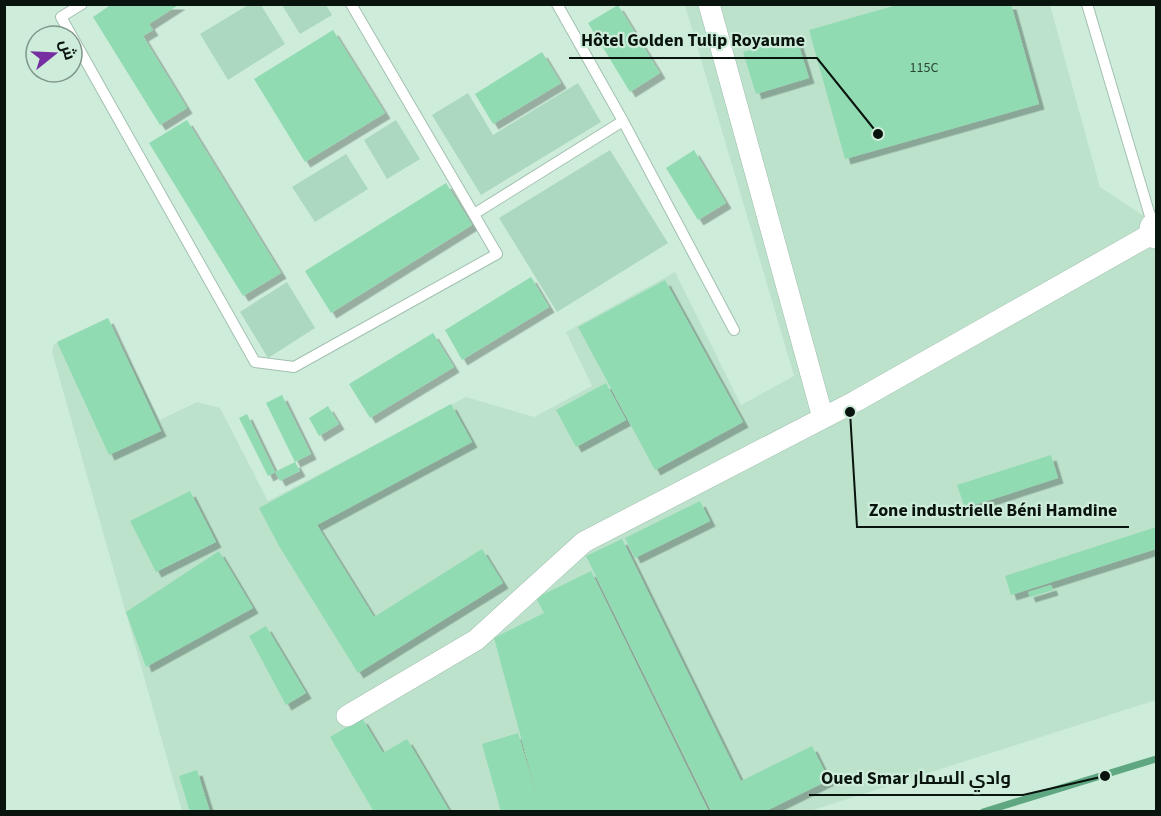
<svg xmlns="http://www.w3.org/2000/svg" width="1161" height="816" font-family="'Source Sans 3',Cairo,sans-serif">
  <style>
    .built { fill: #bce2cc }
    .green { fill: #abd8be }
    .lines { fill: none; stroke-linecap: round; stroke-linejoin: round }
    .stream { stroke: #5ea781; stroke-width: 7 }
    .building { fill: #91dbb3; filter: url(#shadow) }
    .lane-casing { stroke: #a2c0af; stroke-width: 12 }
    .street-casing { stroke: #a2c0af; stroke-width: 22 }
    .highway-casing { stroke: #a2c0af; stroke-width: 34 }
    .lane { stroke: #fff; stroke-width: 10 }
    .street { stroke: #fff; stroke-width: 21 }
    .highway { stroke: #fff; stroke-width: 33 }
    .labels { text-anchor: middle; stroke-width: 4.5; stroke-linejoin: round; paint-order: stroke }
    .number-label { font-size: 14px; fill: #2b4637 }
    .leader { fill: none; stroke: #09140e; stroke-width: 2 }
    .callout-dot { fill: #09140e; stroke: #ceecda; stroke-width: 2 }
    .callout-label { font-size: 18px; text-anchor: middle; font-weight: bold; fill: #09140e; stroke: #ceecda; stroke-width: 4.5; stroke-linejoin: round; paint-order: stroke }
  </style>
  <defs>
    <filter id="shadow"><feDropShadow dx="5.5" dy="5.5" stdDeviation="0" flood-color="#0004"/></filter>
  </defs>
  <rect width="100%" height="100%" fill="#ceecda"/>
  <path class="built" d="M685,5H1050L1100,187L1156,224V700L810,811H182L52,352L54,344L108,318L160,420L197,402L220,408L268,501L466,397L534,417L592,386L566,332L675,272L741,405L794,376Z"/>
  <path class="green" d="M248,5H261L285,44L228,80L200,34Z
    M282,5H326L332,15L300,34Z
    M578,83L601,122L481,195L432,115L468,93L493,135Z
    M396,120L420,159L387,179L364,140Z
    M610,150L668,243L557,312L499,218Z
    M346,154L368,189L315,222L292,187Z
    M287,282L315,328L268,358L240,312Z"/>
  <g class="lines">
    <path class="stream" d="M983,812L1156,759"/>
  </g>
  <path class="building" d="M112,4H180L149,24L153,30L143,36L187,108L160,125L93,17Z
    M900,4H1011L1039,104L845,159L809,30Z
    M618,5L660,73L630,92L588,23Z
    M333,30L385,113L305,162L254,79Z
    M796,36L809,78L756,94L743,52Z
    M542,52L561,83L493,124L475,94Z
    M187,120L281,273L243,296L149,143Z
    M694,150L726,203L698,220L666,168Z
    M446,183L472,225L331,313L305,271Z
    M531,277L549,307L462,360L445,330Z
    M665,280L743,422L655,470L578,327Z
    M108,318L161,431L109,455L57,342Z
    M433,333L454,367L370,418L349,384Z
    M606,383L626,420L576,447L556,410Z
    M282,395L311,454L295,462L300,471L280,481L275,472L268,476L239,418L247,414L275,472L295,462L266,403Z
    M451,404L472,442L317,525L374,617L482,549L503,583L358,673L279,546L259,508Z
    M328,406L339,424L319,436L309,418Z
    M1051,455L1058,478L965,508L957,485Z
    M190,491L216,542L156,572L130,521Z
    M700,501L710,521L635,558L625,538Z
    M1156,527V549L1011,595L1005,576Z
    M622,539L741,781L812,746L829,780L764,812H712L586,556Z
    M219,551L253,608L146,667L126,612Z
    M591,571L709,812H501L482,744L518,733L538,800L494,638L544,613L536,598Z
    M1051,585L1053,590L1030,597L1028,592Z
    M266,626L306,693L286,705L249,636Z
    M362,718L383,753L407,739L450,812H374L330,737Z
    M197,770L210,812H190L179,776Z"/>
  <g class="lines">
    <g class="lane-casing">
      <path id="lane" d="M82,4L61,17L255,362L294,367L497,254L351,4
        M557,4L623,121L734,330
        M1087,4L1153,226
        M474,214L623,121"/>
    </g>
    <g class="street-casing">
      <path id="street" d="M709,4L823,418
        M347,716L476,640L584,542L856,401L1155,232"/>
    </g>
    <g class="highway-casing">
      <path id="highway" d="M1156,229V232"/>
    </g>
    <use href="#lane" class="lane"/>
    <use href="#street" class="street"/>
    <use href="#highway" class="highway"/>
  </g>
  <g class="labels">
    <g class="number-label">
      <text x="924" y="72">115C</text>
    </g>
  </g>
  <path class="leader" d="M878 134L817 58H569M850 412L857 527H1129M1105 776L1023 795H809"/>
  <g class="callout-dot">
    <circle cx="878" cy="134" r="6"/>
    <circle cx="850" cy="412" r="6"/>
    <circle cx="1105" cy="776" r="6"/>
  </g>
  <g class="callout-label">
    <text x="693" y="46">Hôtel Golden Tulip Royaume</text>
    <text x="993" y="516">Zone industrielle Béni Hamdine</text>
    <text x="916" y="784">Oued Smar وادي السمار</text>
  </g>
  <rect width="1161" height="816" fill="none" stroke="#09140e" stroke-width="12"/>
  <g transform="translate(54 54) rotate(72)"><circle r="28" fill="#ceecda" stroke="#7f9688" stroke-width="1.5"/>
  <path d="M0-4.5L10 22L0 15L-10 22Z" fill="#762ea1"/>
  <text y="-9" font-size="16" font-weight="bold" text-anchor="middle" fill="#09140e">ش</text>
  </g>
</svg>
